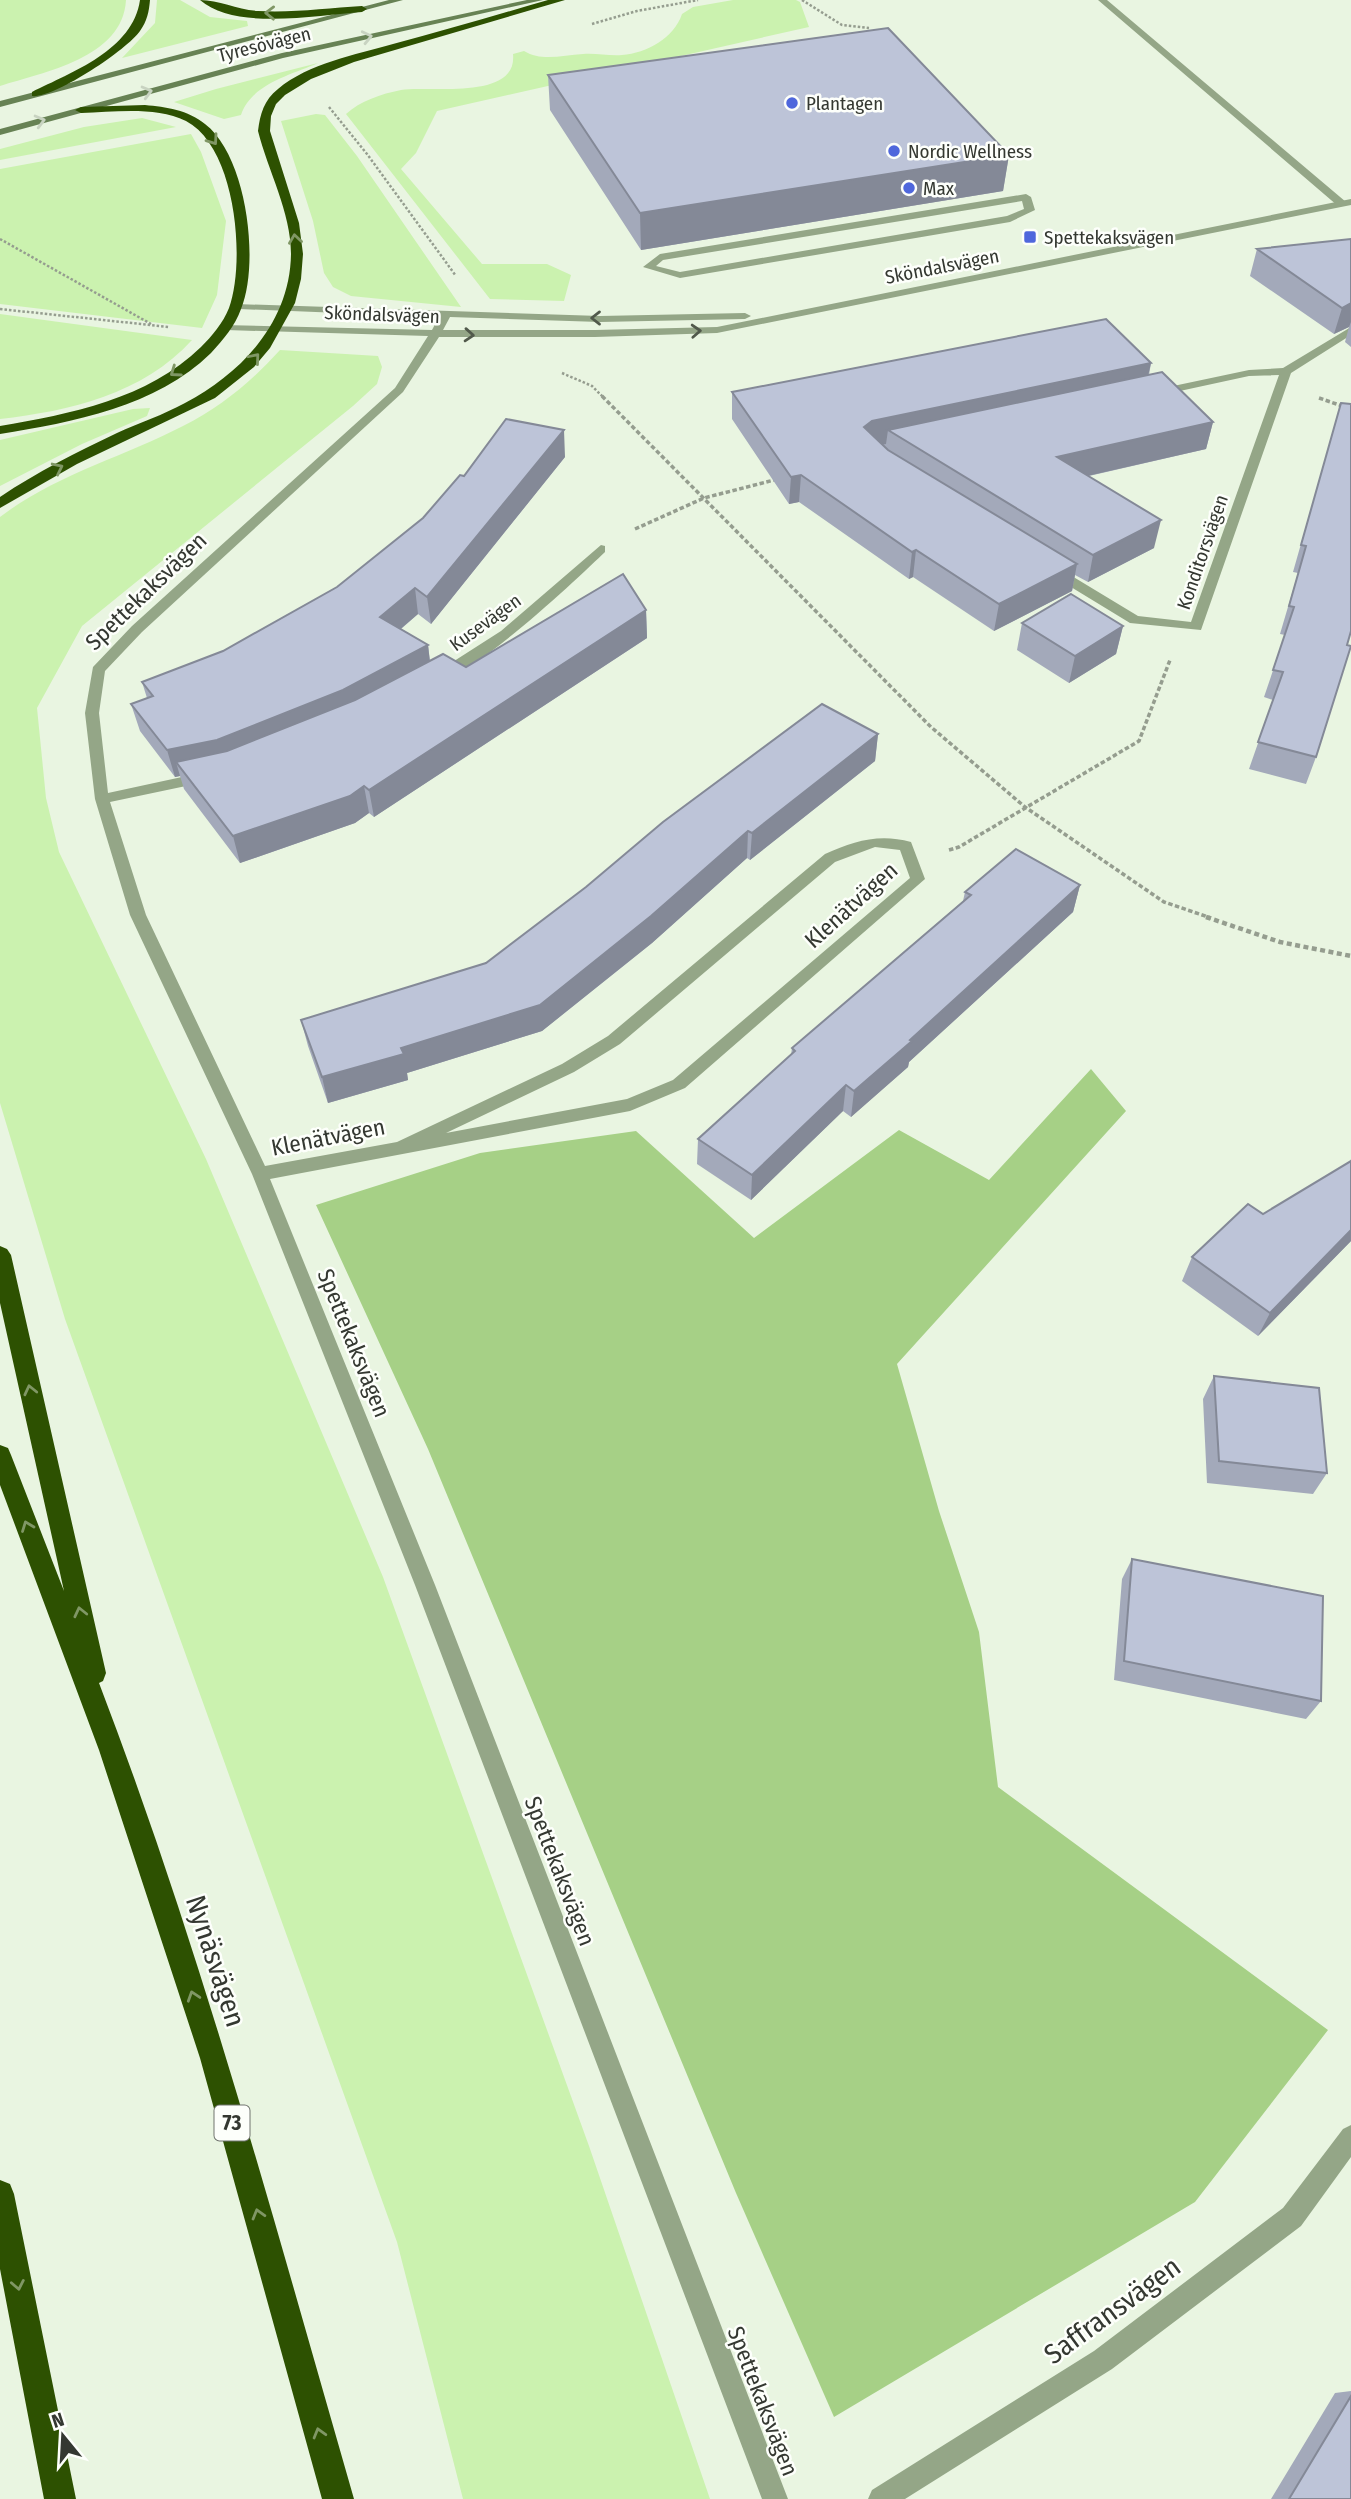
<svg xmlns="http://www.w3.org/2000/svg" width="1351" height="2499" font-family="'Fira Sans Condensed',sans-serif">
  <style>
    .green { fill: #cbf2af }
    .forest { fill: #a6d086 }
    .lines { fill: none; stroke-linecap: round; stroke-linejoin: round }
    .path-far2 { stroke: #959d8f; stroke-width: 2.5; stroke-dasharray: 2.5 2; stroke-linecap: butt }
    .path-far1 { stroke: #959d8f; stroke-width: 3.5; stroke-dasharray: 4.5 2.5; stroke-linecap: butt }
    .path { stroke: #959d8f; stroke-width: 4.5; stroke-dasharray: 5 3.5; stroke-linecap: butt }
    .lane { fill: #94a687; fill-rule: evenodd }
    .street { fill: #94a687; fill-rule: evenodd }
    .secondary { fill: #678254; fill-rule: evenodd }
    .highway { fill: #2d5101; fill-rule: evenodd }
    .wall { fill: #a3a9ba }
    .shaded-wall { fill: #848997 }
    .building { fill: #bdc4d8; stroke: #848997; stroke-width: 2 }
    .oneway { stroke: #809765 }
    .oneway2 { stroke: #c8d3c1 }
    .oneway3 { stroke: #51594b }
    .poi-dot { fill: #4f67dc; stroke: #fdfffb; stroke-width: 2.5 }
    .labels { text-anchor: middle; stroke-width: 5; stroke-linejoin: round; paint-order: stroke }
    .far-street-label { font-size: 19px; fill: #343831; stroke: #fdfffb }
    .far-poi-label { font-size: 19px; fill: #343831; stroke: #fdfffb; text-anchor: start }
    .shield { fill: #fdfffb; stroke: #70746e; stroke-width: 2 }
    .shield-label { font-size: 21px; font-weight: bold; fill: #343831 }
    .street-label { font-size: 23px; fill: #343831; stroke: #fdfffb }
    .near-street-label { font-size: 28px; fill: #343831; stroke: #fdfffb }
  </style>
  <rect width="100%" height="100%" fill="#e9f5e1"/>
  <path class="green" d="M0,0H126C123,58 44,72 0,86Z
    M157,0H180L210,17L247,21L248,26L122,58L155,23Z
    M733,0H796L800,2L809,27L437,111L416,153L401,169L482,264H547L571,275L564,301L490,299L346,114C360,101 381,94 401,90C426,85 518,102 513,54L524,51C542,62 563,55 583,54C596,53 609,56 622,55C647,53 674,38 682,14L693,7Z
    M318,63C291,75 251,84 241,115L224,119L174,102L216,89Z
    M316,114L325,115L357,156L461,307L351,296L333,287L324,273L313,221L281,121Z
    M142,118L176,127L0,160V149L84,127Z
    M191,134L201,152L226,221L217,295L202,328L0,304V169Z
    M0,314L192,340C143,394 70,411 0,419Z
    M280,350L378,356L382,367L377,384L353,406L82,626L37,708L46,798L59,852L206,1159L383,1577L589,2146L710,2499H463L397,2242L65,1319L0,1103V517C55,475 123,457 183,426C221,407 252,381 280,350Z
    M150,408L147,416L82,444L0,486V440L133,409Z"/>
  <path class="forest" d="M1091,1069L1126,1111L897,1364L939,1511L979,1632L998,1787L1328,2030L1195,2202L834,2417L736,2193L428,1449L316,1205L480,1153L636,1131L754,1238L899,1130L989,1180Z"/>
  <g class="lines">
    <path class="path-far2" d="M802,0L842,25L869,28
      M592,24L637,11L698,0
      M329,107L367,154L456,276
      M0,239L151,324
      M0,309L169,327
      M562,373L592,386L603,397"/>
    <path class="path-far1" d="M602,396L931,727L1025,807L1164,902L1211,918
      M1319,398L1351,409
      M635,529L704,498L778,479
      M949,850L959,847L1139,741L1170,660"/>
    <path class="path" d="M1206,917L1280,942L1351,956"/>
    <path class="lane" d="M1098,0H1107L1346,202V206H1338Z
      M1026,194L1031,197L1035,210L1010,222L680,278L643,267L660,254ZM1022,201L1024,209L1007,216L680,272L656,266L663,260Z"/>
    <path class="street" d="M1351,199V205L717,333L595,337H439L403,392L142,632L105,671L99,713L108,793L205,772L212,777L205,782L110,802L146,915L265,1166L397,1142L562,1064L608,1036L825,854C854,841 879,833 911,842L925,879L685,1088L630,1111L270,1179L435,1585L788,2499H762L415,1585L252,1174L130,915L95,799L85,713L93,667L132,626L395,388L428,336L226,330L222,329V325L432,330L439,317L239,309L234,306L235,304L600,316L745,313L751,316L745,319L600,322L450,317L443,330H595L717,327ZM875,847L900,850L910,878L673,1080L627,1099L446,1133L574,1072L620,1044L835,862Z
      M1351,327V335L1291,373L1201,630L1130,623L887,475L864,454L870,450L1249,370L1283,368ZM1279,375L1191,622L1138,616L895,469L879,456L1249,376Z
      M601,545L605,546V552C581,575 467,684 437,678V672L501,631Z
      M1351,2125V2157L1301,2226L1112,2369L905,2499H868L872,2490L1094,2351L1283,2208L1343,2129Z"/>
    <path class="secondary" d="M389,0H403L0,107V101Z
      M527,0H543L283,58L0,135V129L282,53Z"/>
    <path class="highway" d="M140,0H150C149,12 147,21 140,31C127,50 53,99 32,96V92C72,72 133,50 140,0Z
      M200,0C219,0 238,10 258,11C293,13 328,8 362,6L367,9L362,12C318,15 235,31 200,0Z
      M548,0H565L354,62L311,79L285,95L276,104L271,116L270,131L299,223L303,254L301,279L295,303L270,348L254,367L215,398L77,464L0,508V497C37,472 77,452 117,433C139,423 163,415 185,403C242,373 290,322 291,254C291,212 268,171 258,131C260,114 264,100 278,89C309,63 355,55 393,44C445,30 497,15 548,0Z
      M145,105C166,107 188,110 205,124C247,156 260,263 241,309C235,326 223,340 211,353C156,407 73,422 0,434V426C70,414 148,399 201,347C212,336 223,323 229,308C246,261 236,147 186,121C155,106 115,112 81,113L75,110L81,107Z
      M0,1246L7,1249L11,1255L106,1673L103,1681L99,1683C201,1949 275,2225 354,2499H322L200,2058L99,1750L0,1485V1445L8,1448L11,1455L64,1591L0,1303Z
      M0,2180L10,2184L14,2194L76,2499H44L0,2269Z"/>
  </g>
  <path class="wall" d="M548,75L1009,155L1003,191L641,250L550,110Z
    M1351,239V347L1345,342L1349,327L1334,334L1250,276L1257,249Z
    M1151,363L1149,375L1213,422L1206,449L1089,476L1154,548L1088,582L1075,575L1072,591L994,631L913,577L909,579L799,502L789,504L732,419V392Z
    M1341,403L1316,757L1306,784L1249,769L1273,700L1264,697L1285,635L1280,634L1298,573L1293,572Z
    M565,457L431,624L418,614L401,629L428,645L430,661L466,667L646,610L647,638L374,817L369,813L355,823L240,863L184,789L180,776L175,777L140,731L131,704L147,698L142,682L223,651L337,587L423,518L464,476Z
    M1022,623L1123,626L1116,654L1069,683L1017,650Z
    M878,734L875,761L750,860L747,858L652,943L542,1031L407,1073L408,1080L328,1103L308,1046L301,1020L486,963Z
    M1080,885L1073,912L909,1062L908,1067L851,1117L843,1111L751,1200L697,1164L698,1139L791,1055L792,1048L963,901L965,892Z
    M1351,1159V1241L1258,1336L1182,1281L1192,1257L1350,1162Z
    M1214,1376L1327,1473L1313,1494L1207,1483L1203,1399Z
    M1132,1559L1321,1701L1306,1719L1114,1680L1122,1579Z
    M1351,2391V2499H1271L1335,2393Z"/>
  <path class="shaded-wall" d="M1009,155L1003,191L641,250L640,213Z
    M1351,303V322L1349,327L1334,334L1342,308Z
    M1151,363L1145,389L888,430L886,444L869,447L864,427L872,421Z
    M1213,422L1206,449L1052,484L1057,457Z
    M564,430L565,457L431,624L427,597Z
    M801,475L799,502L789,504L791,477Z
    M1161,520L1154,548L1088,582L1093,555Z
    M916,550L913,577L909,579L912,552Z
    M1077,564L1072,591L994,631L999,604Z
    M415,588L418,614L384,643L380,617Z
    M646,610L647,638L374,817L369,790Z
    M1123,626L1116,654L1069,683L1075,656Z
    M428,645L431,672L224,766L176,762L180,776L175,777L167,750Z
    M878,734L875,761L750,860L752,833Z
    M364,786L369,813L355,823L240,863L233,836Z
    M748,831L747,858L652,943L542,1031L407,1073L408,1080L328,1103L322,1077L401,1048Z
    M1080,885L1073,912L909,1062L908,1067L851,1117L854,1091L910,1040Z
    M846,1085L843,1111L751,1200L752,1175Z
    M1351,1230V1241L1258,1336L1270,1313Z"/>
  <path class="building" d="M888,28L1009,155L640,213L548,75Z
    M1351,239V303L1342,308L1257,249Z
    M1106,319L1151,363L872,421L864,427L888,450L1077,564L999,604L916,550L912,552L801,475L791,477L732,392Z
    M1162,372L1213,422L1057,457L1161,520L1093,555L888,430Z
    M1341,403L1351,404V631L1347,645L1351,646L1316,757L1258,742L1283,672L1273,670L1294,607L1289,606L1306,546L1301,545Z
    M506,419L564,430L427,597L415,588L380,617L428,645L343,690L217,740L167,750L131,704L153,696L142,682L223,651L337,587L423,518L460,475L464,476Z
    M623,574L646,610L369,790L364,786L350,796L233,836L176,762L227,751L355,700L443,654L466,667Z
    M1071,594L1123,626L1075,656L1022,623Z
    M822,704L878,734L752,833L748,831L651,916L540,1005L401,1048L404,1054L322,1077L301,1020L486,963L586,887L663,822Z
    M1016,849L1080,885L910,1040L912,1041L854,1091L846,1085L752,1175L698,1139L795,1051L792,1048L971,895L965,892Z
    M1351,1161V1230L1270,1313L1192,1257L1248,1204L1263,1214Z
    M1214,1376L1319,1388L1327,1473L1219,1461Z
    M1132,1559L1323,1596L1321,1701L1124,1661Z
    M1351,2396V2499H1289Z"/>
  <defs><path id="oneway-chevron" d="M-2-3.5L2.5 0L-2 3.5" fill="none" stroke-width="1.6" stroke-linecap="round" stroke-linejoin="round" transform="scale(1.75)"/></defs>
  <g class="oneway">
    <use href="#oneway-chevron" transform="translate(270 13) rotate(-179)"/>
    <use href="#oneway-chevron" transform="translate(213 140) rotate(55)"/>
    <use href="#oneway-chevron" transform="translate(295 239) rotate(-98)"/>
    <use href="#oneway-chevron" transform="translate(255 358) rotate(-50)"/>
    <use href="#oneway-chevron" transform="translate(175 372) rotate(145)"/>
    <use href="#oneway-chevron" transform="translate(58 468) rotate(-26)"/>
    <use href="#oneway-chevron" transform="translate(30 1390) rotate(-103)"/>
    <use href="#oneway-chevron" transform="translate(27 1526) rotate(-111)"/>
    <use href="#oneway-chevron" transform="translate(80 1612) rotate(-103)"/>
    <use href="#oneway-chevron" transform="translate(193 1996) rotate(-108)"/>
    <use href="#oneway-chevron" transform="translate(258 2214) rotate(-106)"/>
    <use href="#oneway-chevron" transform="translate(18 2285) rotate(79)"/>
    <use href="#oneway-chevron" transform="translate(319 2433) rotate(-106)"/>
  </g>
  <g class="oneway2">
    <use href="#oneway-chevron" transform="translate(367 37) rotate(-13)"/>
    <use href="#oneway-chevron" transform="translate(147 92) rotate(-15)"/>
    <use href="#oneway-chevron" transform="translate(40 121) rotate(-15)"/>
  </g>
  <g class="oneway3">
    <use href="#oneway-chevron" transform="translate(596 318) rotate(-180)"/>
    <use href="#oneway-chevron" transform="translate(696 331) rotate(-3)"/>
    <use href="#oneway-chevron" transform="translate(469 335) rotate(4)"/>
  </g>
  <g class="poi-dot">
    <circle cx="792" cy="103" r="7"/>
    <circle cx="894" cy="151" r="7"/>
    <circle cx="909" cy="188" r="7"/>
    <rect x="1023" y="230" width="14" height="14" rx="3.5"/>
  </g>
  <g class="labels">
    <g class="far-street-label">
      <text transform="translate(264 44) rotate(-14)" y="7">Tyresövägen</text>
      <text transform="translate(942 266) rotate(-11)" y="7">Sköndalsvägen</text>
      <text transform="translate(382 314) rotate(2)" y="7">Sköndalsvägen</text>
      <text transform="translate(1202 552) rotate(-71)" y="7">Konditorsvägen</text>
      <text transform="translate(485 622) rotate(-36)" y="7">Kusevägen</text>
    </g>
    <g class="far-poi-label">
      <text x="806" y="110">Plantagen</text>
      <text x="908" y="158">Nordic Wellness</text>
      <text x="923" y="195">Max</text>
      <text x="1044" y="244">Spettekaksvägen</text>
    </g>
    <rect class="shield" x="214.5" y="2105.5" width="35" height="35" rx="5"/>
    <g class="shield-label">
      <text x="232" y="2130">73</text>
    </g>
    <g class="street-label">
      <text transform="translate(146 591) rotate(-44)" y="8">Spettekaksvägen</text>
      <text transform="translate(851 905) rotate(-42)" y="8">Klenätvägen</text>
      <text transform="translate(328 1137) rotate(-11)" y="8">Klenätvägen</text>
      <text transform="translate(354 1343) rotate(68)" y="8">Spettekaksvägen</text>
      <text transform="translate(560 1871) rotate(69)" y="8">Spettekaksvägen</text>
      <text transform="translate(763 2401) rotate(69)" y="8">Spettekaksvägen</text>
    </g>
    <g class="near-street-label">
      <text transform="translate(216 1961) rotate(72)" y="10">Nynäsvägen</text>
      <text transform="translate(1112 2310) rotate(-36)" y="10">Saffransvägen</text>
    </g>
  </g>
  <g transform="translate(63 2436) rotate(342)" stroke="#fdfffb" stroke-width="5" paint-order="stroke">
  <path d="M0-5L12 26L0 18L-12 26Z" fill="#343831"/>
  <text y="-10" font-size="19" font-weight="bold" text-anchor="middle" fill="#343831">N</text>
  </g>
</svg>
